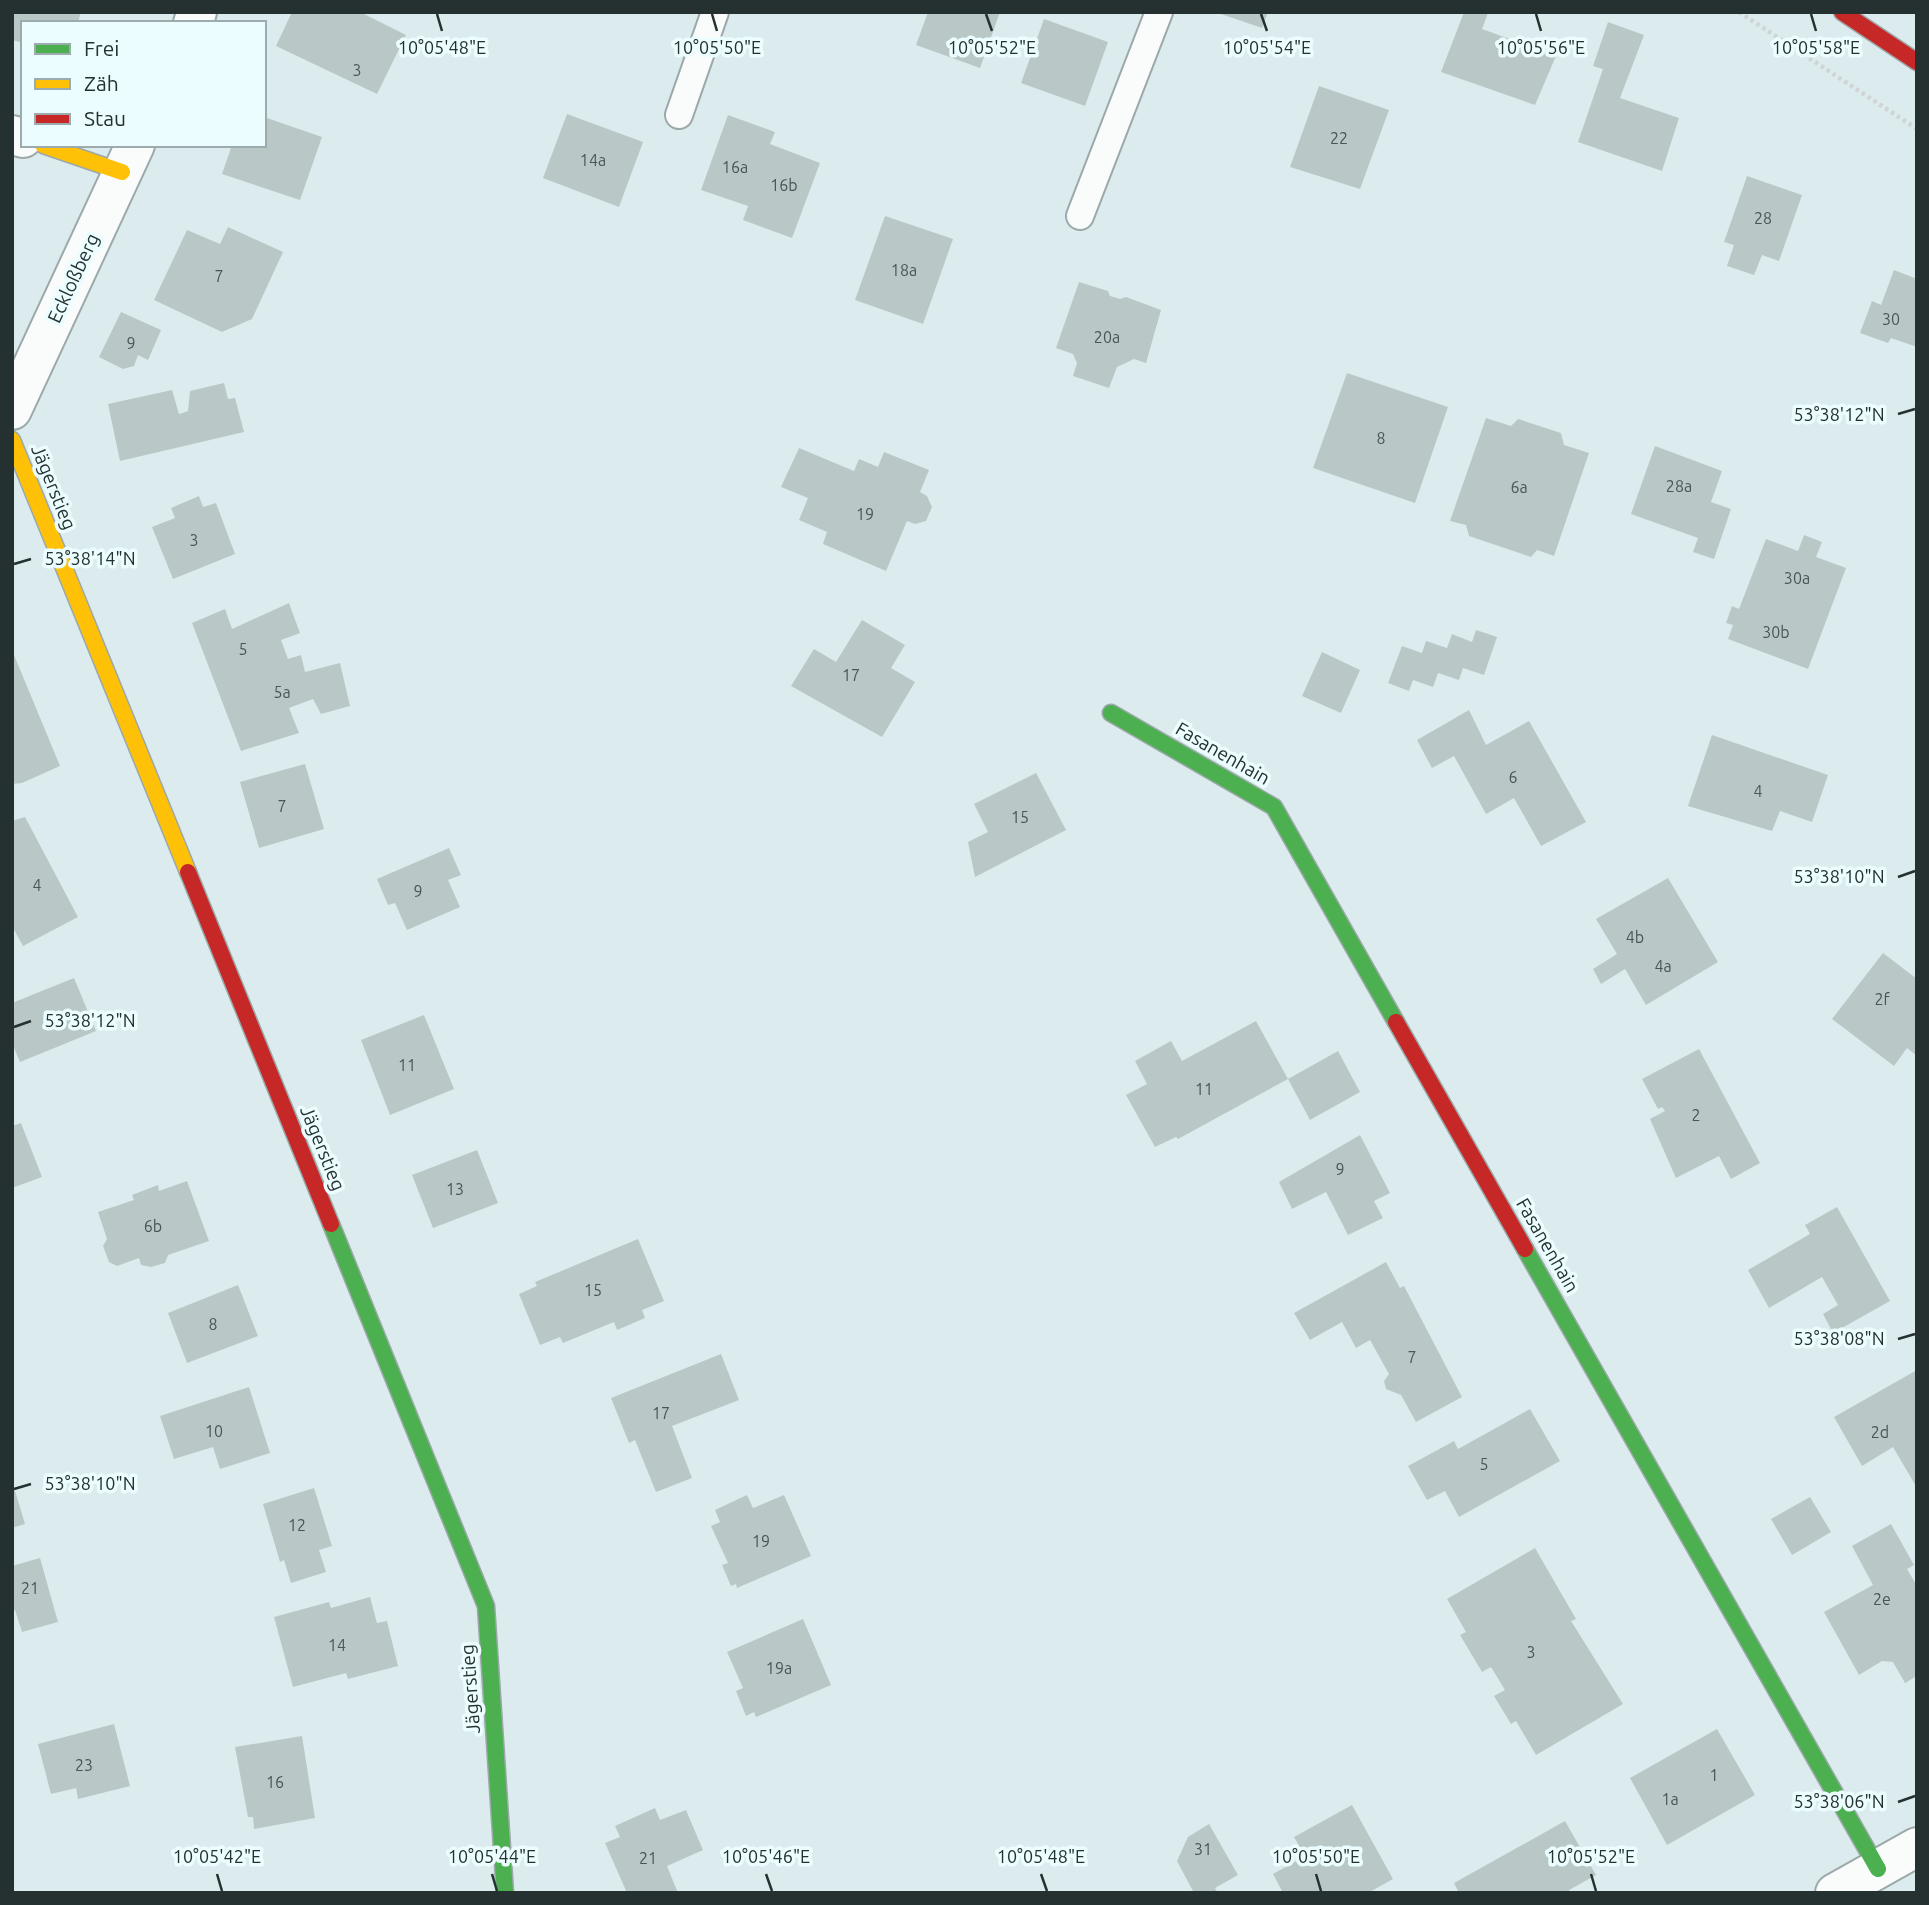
<svg xmlns="http://www.w3.org/2000/svg" width="1929" height="1905" font-family="Ubuntu,sans-serif">
  <style>
    .building { fill: #b9c8c6 }
    .lines { fill: none; stroke-linecap: round; stroke-linejoin: round }
    .lane-casing { stroke: #9ca8a9; stroke-width: 30 }
    .street-casing { stroke: #9ca8a9; stroke-width: 42 }
    .fast-casing { stroke: #9ca8a9; stroke-width: 19 }
    .slow-casing { stroke: #9ca8a9; stroke-width: 19 }
    .jam-casing { stroke: #9ca8a9; stroke-width: 19 }
    .path { stroke: #cfd4d4; stroke-width: 4.5; stroke-dasharray: 3.5 3.5; stroke-linecap: butt }
    .lane { stroke: #fafcfc; stroke-width: 26 }
    .street { stroke: #fafcfc; stroke-width: 38 }
    .fast { stroke: #4caf50; stroke-width: 16 }
    .slow { stroke: #ffc107; stroke-width: 16 }
    .jam { stroke: #c62828; stroke-width: 16 }
    .ticks { fill: none; stroke: #253031; stroke-width: 2.5 }
    .labels { text-anchor: middle; stroke-width: 7; stroke-linejoin: round; paint-order: stroke }
    .number-label { font-size: 16px; fill: #4a5656 }
    .street-label { font-size: 19px; fill: #253031; stroke: #ebfdff }
    .ticks-label { font-size: 18px; text-anchor: middle; fill: #253031; stroke: #ebfdff; stroke-width: 7; stroke-linejoin: round; paint-order: stroke }
  </style>
  <rect width="100%" height="100%" fill="#dcecee"/>
  <path class="building" d="M12,12H81L78,23H23V43L12,40Z
    M292,12H360L406,35L377,94L276,46Z
    M928,12H1000L980,68L916,45Z
    M1215,12H1268L1262,28Z
    M1464,12L1488,13L1482,29L1556,56L1535,105L1441,72Z
    M1044,19L1108,42L1085,106L1021,83Z
    M1608,22L1644,35L1620,98L1679,118L1662,171L1578,142L1603,69L1593,66Z
    M1319,86L1389,110L1360,189L1290,167Z
    M567,114L643,142L619,207L543,178Z
    M728,115L775,132L770,144L820,163L792,238L743,220L748,206L701,190Z
    M264,117L322,137L300,200L222,174L232,145H264Z
    M1747,176L1802,195L1779,261L1762,255L1754,275L1727,266L1734,245L1724,242Z
    M885,216L953,239L923,324L855,300Z
    M228,227L283,252L252,319L222,332L154,300L187,230L220,244Z
    M1894,270L1917,279V347L1891,338L1888,343L1860,333L1872,301L1881,305Z
    M1079,282L1108,291L1110,296L1120,299L1126,297L1161,310L1146,363L1134,359L1117,367L1109,388L1073,376L1077,363L1073,354L1056,348Z
    M121,312L161,330L148,360L138,355L134,366L123,369L99,357Z
    M1347,373L1448,407L1415,503L1313,468Z
    M224,383L228,399L235,398L244,432L120,461L108,404L172,390L179,414L188,411L190,391Z
    M1486,418L1511,426L1518,419L1561,433L1564,445L1589,453L1554,556L1537,550L1531,557L1469,536L1466,525L1450,521Z
    M1655,446L1722,471L1711,502L1731,509L1714,559L1693,552L1698,538L1631,514Z
    M799,448L854,471L859,459L878,467L884,452L929,470L920,492L927,496L932,507L926,521L915,524L907,521L886,571L823,544L827,532L799,520L808,498L781,487Z
    M199,496L203,507L216,503L235,554L173,579L152,527L175,518L171,508Z
    M1804,535L1822,542L1816,557L1846,568L1808,669L1728,639L1733,625L1726,623L1732,606L1739,609L1766,539L1798,551Z
    M289,603L300,633L281,640L288,659L301,655L305,672L340,663L350,706L321,714L313,699L289,708L299,733L241,751L192,623L225,609L232,629Z
    M862,620L905,645L891,668L915,682L882,737L791,686L814,649L836,662Z
    M1476,630L1497,637L1484,675L1463,668L1459,680L1438,673L1433,687L1413,680L1409,691L1388,683L1402,646L1422,653L1426,641L1447,648L1452,634L1472,642Z
    M12,650L60,766L22,783L12,784Z
    M1322,652L1360,670L1341,713L1302,696Z
    M1469,710L1486,745L1529,721L1586,822L1541,846L1514,798L1486,814L1454,756L1432,768L1417,740Z
    M1712,735L1828,775L1812,822L1780,811L1772,831L1688,806Z
    M305,764L324,829L259,848L240,782Z
    M1036,773L1066,830L975,877L968,842L988,832L974,804Z
    M25,817L78,917L23,946L12,926V821Z
    M449,848L461,875L448,880L460,907L407,930L395,903L388,905L377,879Z
    M1668,878L1718,962L1646,1005L1625,969L1601,984L1593,969L1617,954L1596,919Z
    M1883,953L1917,979V1056L1907,1048L1894,1066L1832,1019Z
    M74,978L96,1031L20,1062L12,1043V1003Z
    M424,1015L454,1089L390,1115L361,1040Z
    M1256,1021L1288,1079L1178,1139L1176,1137L1155,1147L1126,1095L1147,1084L1135,1061L1171,1041L1182,1061Z
    M1699,1049L1760,1163L1731,1179L1719,1156L1676,1178L1650,1119L1665,1111L1662,1107L1658,1109L1642,1079Z
    M1338,1051L1360,1092L1310,1120L1288,1079Z
    M21,1123L42,1177L12,1188V1126Z
    M1360,1135L1390,1193L1374,1201L1383,1218L1348,1235L1326,1192L1292,1209L1279,1182Z
    M477,1150L498,1203L433,1228L412,1175Z
    M187,1181L209,1241L168,1255L165,1263L151,1267L141,1265L139,1258L117,1266L109,1262L103,1246L107,1239L98,1212L134,1200L132,1195L158,1185L159,1191Z
    M1837,1207L1890,1301L1833,1333L1823,1314L1838,1305L1822,1277L1769,1308L1748,1270L1810,1234L1805,1225Z
    M638,1239L664,1301L642,1310L645,1318L617,1330L614,1322L563,1343L560,1337L540,1345L519,1294L537,1286L535,1282Z
    M1386,1262L1400,1288L1404,1286L1462,1397L1416,1422L1401,1395L1386,1389L1384,1381L1389,1374L1370,1340L1356,1348L1342,1322L1310,1340L1294,1313Z
    M238,1285L258,1336L187,1363L168,1313Z
    M721,1354L739,1400L672,1426L692,1478L656,1492L635,1440L629,1443L611,1398Z
    M1917,1370V1488L1893,1447L1862,1466L1834,1417Z
    M249,1387L270,1453L220,1469L213,1447L174,1459L160,1416Z
    M1530,1409L1560,1461L1459,1517L1445,1491L1427,1500L1408,1466L1454,1441L1458,1449Z
    M13,1484L25,1524L12,1528V1485Z
    M314,1488L332,1546L319,1550L326,1572L291,1583L284,1560L280,1562L263,1504Z
    M747,1495L753,1508L784,1495L811,1556L737,1588L736,1584L731,1586L722,1565L728,1563L711,1526L720,1522L715,1510Z
    M1810,1497L1831,1532L1792,1555L1771,1519Z
    M1891,1524L1914,1565L1907,1569L1917,1586V1676L1905,1683L1893,1662L1882,1661L1859,1675L1824,1612L1873,1585L1852,1546Z
    M1535,1548L1576,1619L1571,1621L1623,1704L1536,1755L1516,1721L1511,1724L1494,1696L1505,1690L1491,1667L1482,1672L1460,1635L1466,1632L1447,1599Z
    M40,1558L58,1622L22,1632L15,1610H12V1566Z
    M370,1597L377,1623L387,1621L398,1666L348,1679L346,1673L293,1687L274,1617L329,1602L331,1608Z
    M803,1619L831,1685L756,1717L754,1712L746,1716L736,1691L743,1688L727,1652Z
    M114,1724L130,1786L78,1799L76,1788L51,1794L38,1744Z
    M1717,1729L1755,1795L1667,1845L1630,1778Z
    M302,1736L315,1818L254,1829L253,1817H248L235,1747Z
    M1352,1805L1393,1879L1368,1893H1283L1273,1874L1305,1856L1294,1837Z
    M655,1808L660,1820L686,1810L703,1850L667,1866L678,1893H627L605,1843L620,1837L615,1826Z
    M1565,1821L1596,1875L1569,1890L1570,1893H1459L1454,1883Z
    M1209,1824L1238,1875L1215,1888L1218,1893H1194L1177,1861L1188,1837Z"/>
  <g class="lines">
    <g class="lane-casing">
      <path id="lane" d="M679,115L715,12
        M1080,216L1159,12"/>
    </g>
    <g class="street-casing">
      <path id="street" d="M193,23L197,12
        M12,135L23,138
        M12,410L135,145
        M1835,1893L1917,1847"/>
    </g>
    <g class="fast-casing">
      <path id="fast" d="M1111,713L1274,807L1396,1022
        M331,1224L486,1606L505,1893
        M1525,1249L1878,1869"/>
    </g>
    <g class="slow-casing">
      <path id="slow" d="M43,145L122,172
        M12,440L188,872"/>
    </g>
    <g class="jam-casing">
      <path id="jam" d="M1842,12L1917,62
        M188,872L331,1224
        M1396,1022L1525,1249"/>
    </g>
    <path class="path" d="M1739,12L1917,129"/>
    <use href="#lane" class="lane"/>
    <use href="#street" class="street"/>
    <use href="#fast" class="fast"/>
    <use href="#slow" class="slow"/>
    <use href="#jam" class="jam"/>
  </g>
  <path class="ticks" d="M437,14L442,31M712,14L717,31M986,14L992,31M1261,14L1267,31M1536,14L1541,31M1811,14L1816,31M1898,414L1915,409M14,564L31,559M1898,877L1915,871M14,1027L31,1021M1898,1339L1915,1334M14,1489L31,1484M1898,1802L1915,1796M217,1874L222,1891M492,1874L497,1891M766,1874L772,1891M1041,1874L1047,1891M1316,1874L1321,1891M1591,1874L1596,1891"/>
  <g class="labels">
    <g class="number-label">
      <text x="357" y="76">3</text>
      <text x="1339" y="144">22</text>
      <text x="593" y="166">14a</text>
      <text x="735" y="173">16a</text>
      <text x="784" y="191">16b</text>
      <text x="1763" y="224">28</text>
      <text x="904" y="276">18a</text>
      <text x="219" y="282">7</text>
      <text x="1891" y="325">30</text>
      <text x="1107" y="343">20a</text>
      <text x="131" y="349">9</text>
      <text x="1381" y="444">8</text>
      <text x="1679" y="492">28a</text>
      <text x="1519" y="493">6a</text>
      <text x="865" y="520">19</text>
      <text x="194" y="546">3</text>
      <text x="1797" y="584">30a</text>
      <text x="1776" y="638">30b</text>
      <text x="243" y="655">5</text>
      <text x="851" y="681">17</text>
      <text x="282" y="698">5a</text>
      <text x="1513" y="783">6</text>
      <text x="1758" y="797">4</text>
      <text x="282" y="812">7</text>
      <text x="1020" y="823">15</text>
      <text x="37" y="891">4</text>
      <text x="418" y="897">9</text>
      <text x="1635" y="943">4b</text>
      <text x="1663" y="972">4a</text>
      <text x="1882" y="1005">2f</text>
      <text x="407" y="1071">11</text>
      <text x="1204" y="1095">11</text>
      <text x="1696" y="1121">2</text>
      <text x="1340" y="1175">9</text>
      <text x="455" y="1195">13</text>
      <text x="153" y="1232">6b</text>
      <text x="593" y="1296">15</text>
      <text x="213" y="1330">8</text>
      <text x="1412" y="1363">7</text>
      <text x="661" y="1419">17</text>
      <text x="214" y="1437">10</text>
      <text x="1880" y="1438">2d</text>
      <text x="1484" y="1470">5</text>
      <text x="297" y="1531">12</text>
      <text x="761" y="1547">19</text>
      <text x="30" y="1594">21</text>
      <text x="1882" y="1605">2e</text>
      <text x="337" y="1651">14</text>
      <text x="1531" y="1658">3</text>
      <text x="779" y="1674">19a</text>
      <text x="84" y="1771">23</text>
      <text x="1714" y="1781">1</text>
      <text x="275" y="1788">16</text>
      <text x="1670" y="1805">1a</text>
      <text x="1203" y="1855">31</text>
      <text x="648" y="1864">21</text>
    </g>
    <g class="street-label">
      <text transform="translate(73 278) rotate(-65)" y="7">Eckloßberg</text>
      <text transform="translate(54 487) rotate(68)" y="7">Jägerstieg</text>
      <text transform="translate(1223 753) rotate(30)" y="7">Fasanenhain</text>
      <text transform="translate(323 1148) rotate(68)" y="7">Jägerstieg</text>
      <text transform="translate(1548 1245) rotate(60)" y="7">Fasanenhain</text>
      <text transform="translate(470 1689) rotate(-94)" y="7">Jägerstieg</text>
    </g>
  </g>
  <g class="ticks-label">
    <text x="1816" y="54">10°05'58"E</text>
    <text x="442" y="54">10°05'48"E</text>
    <text x="717" y="54">10°05'50"E</text>
    <text x="992" y="54">10°05'52"E</text>
    <text x="1267" y="54">10°05'54"E</text>
    <text x="1541" y="54">10°05'56"E</text>
    <text x="1839" y="421">53°38'12"N</text>
    <text x="90" y="565">53°38'14"N</text>
    <text x="1839" y="883">53°38'10"N</text>
    <text x="90" y="1027">53°38'12"N</text>
    <text x="1839" y="1345">53°38'08"N</text>
    <text x="90" y="1490">53°38'10"N</text>
    <text x="1839" y="1808">53°38'06"N</text>
    <text x="217" y="1863">10°05'42"E</text>
    <text x="492" y="1863">10°05'44"E</text>
    <text x="766" y="1863">10°05'46"E</text>
    <text x="1041" y="1863">10°05'48"E</text>
    <text x="1316" y="1863">10°05'50"E</text>
    <text x="1591" y="1863">10°05'52"E</text>
  </g>
  <rect width="1929" height="1905" fill="none" stroke="#253031" stroke-width="28"/>
  <rect x="21" y="21" width="245" height="126" fill="#ebfdff" stroke="#9cabad" stroke-width="2"/>
  <rect x="35" y="44" width="35" height="10" fill="#4caf50" stroke="#9cabad" stroke-width="2"/>
  <text x="84" y="56" font-size="21" fill="#253031">Frei</text>
  <rect x="35" y="79" width="35" height="10" fill="#ffc107" stroke="#9cabad" stroke-width="2"/>
  <text x="84" y="91" font-size="21" fill="#253031">Zäh</text>
  <rect x="35" y="114" width="35" height="10" fill="#c62828" stroke="#9cabad" stroke-width="2"/>
  <text x="84" y="126" font-size="21" fill="#253031">Stau</text>
</svg>
